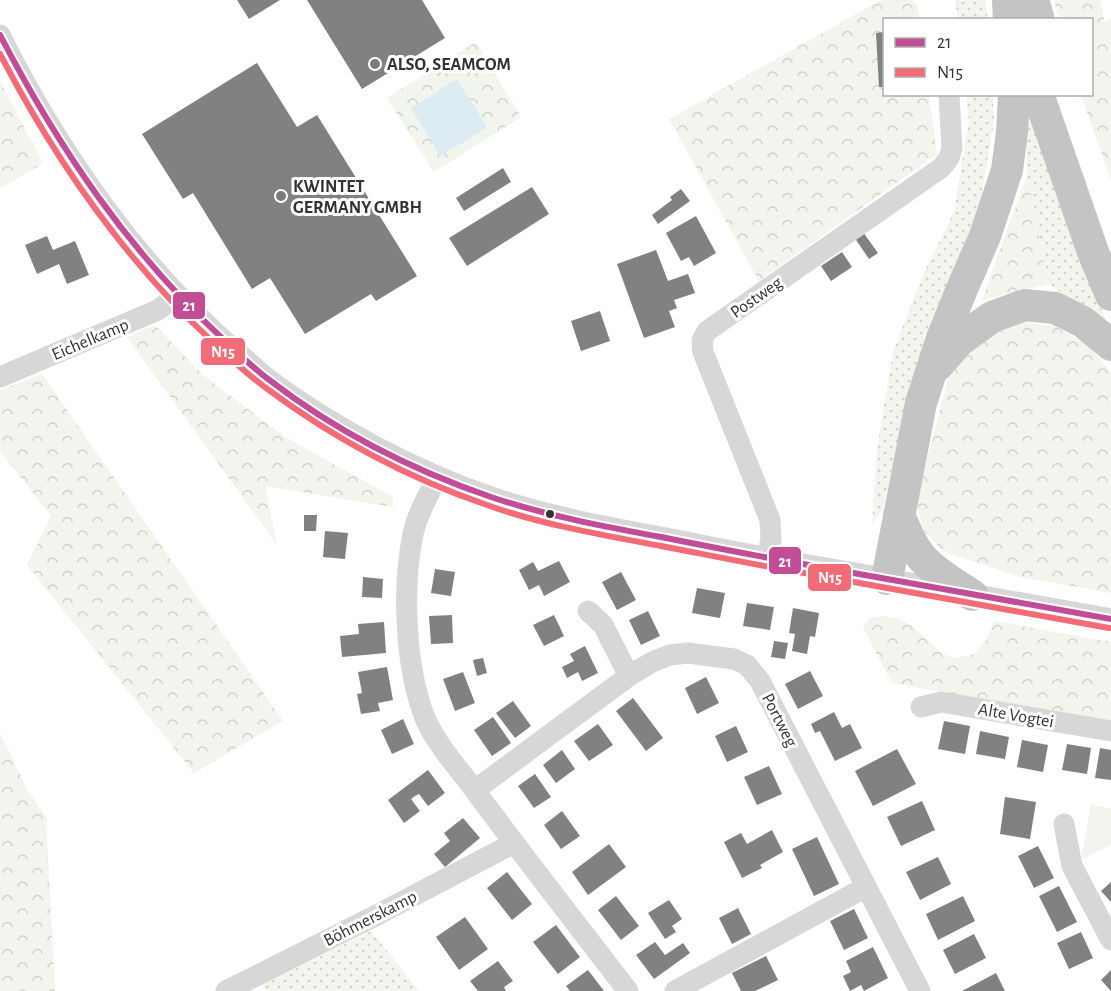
<svg xmlns="http://www.w3.org/2000/svg" width="1111" height="991" font-family="'Alegreya Sans',sans-serif">
  <style>
    .grass { fill: url(#grass-dots) }
    .forest { fill: url(#forest-crowns) }
    .green { fill: #f1f5ed }
    .water { fill: #ddebf3 }
    .building { fill: #818181 }
    .lines { fill: none; stroke-linecap: round; stroke-linejoin: round }
    .minor { stroke: #d7d7d7; stroke-width: 21 }
    .highway { stroke: #c4c4c4; stroke-width: 32 }
    .bus-1-casing { stroke: #fff; stroke-width: 10 }
    .bus-2-casing { stroke: #fff; stroke-width: 10 }
    .bus-1 { stroke: #c24d97; stroke-width: 6 }
    .bus-2 { stroke: #f46b78; stroke-width: 6 }
    .poi-dot { fill: #7a7a7a; stroke: #fff; stroke-width: 2 }
    .bus-dot { fill: #333; stroke: #fff; stroke-width: 2 }
    .labels { text-anchor: middle; stroke-width: 6; stroke-linejoin: round; paint-order: stroke }
    .poi-label { font-size: 18px; font-weight: bold; fill: #333; stroke: #fff; text-anchor: start }
    .street-label { font-size: 18px; fill: #333; stroke: #fff }
    .line-badge { stroke: #fff; stroke-width: 2 }
    .badge-label { font-size: 16px; text-anchor: middle; font-weight: bold; fill: #fff }
  </style>
  <defs>
    <pattern id="grass-dots" width="8" height="8" patternUnits="userSpaceOnUse" patternTransform="scale(1.5)"><rect width="8" height="8" fill="#f1f5ed"/><path d="M2 2h.1M6 6h.1" fill="none" stroke="#cfd2cc" stroke-width="1.8" stroke-linecap="round"/></pattern>
    <pattern id="forest-crowns" width="20" height="18" patternUnits="userSpaceOnUse" patternTransform="scale(1.5)"><rect width="20" height="18" fill="#f1f5ed"/><path d="M2 6a3 3 0 1 1 6 0M12 15a3 3 0 1 1 6 0" fill="none" stroke="#cfd2cc"/></pattern>
  </defs>
  <rect width="100%" height="100%" fill="#fff"/>
  <path class="grass" d="M955,0H985L988,19H958Z
    M966,95H993L994,121L979,210L925,335L882,510L872,525L877,449L893,352L922,277L954,212L969,121Z
    M1026,107L1108,326L1049,284L1027,175Z
    M371,931L419,991H266L262,985Z"/>
  <path class="forest" d="M881,0H912L917,4L919,19L884,20V94L929,95L937,154L759,281L669,119Z
    M1054,0H1100L1105,23L1111,19V180L1081,95L1092,94V20L1059,19Z
    M476,42L521,117L434,172L387,98Z
    M0,81L43,163L0,189Z
    M1027,175L1049,284L982,300Z
    M1019,322L1055,326L1090,347L1111,373V593L1020,577L943,551L924,531L916,502L949,376L980,341Z
    M155,325L202,374L285,437L393,497V507L265,486L277,545L127,337Z
    M42,374L283,721L194,773L27,565L51,516L0,451V390Z
    M882,616L898,618L912,626L942,654L958,658L974,654L986,640L994,621L1111,642V722L892,683L863,628L869,618Z
    M0,733L27,789L46,817L55,991H0Z"/>
  <path class="green" d="M1091,804L1111,809V845L1081,860Z"/>
  <path class="water" d="M457,79L487,127L440,156L411,108Z"/>
  <path class="building" d="M237,0H280L249,19Z
    M307,0H422L445,38L362,89Z
    M884,32V87H879L876,33Z
    M257,63L297,127L317,115L417,276L376,301L371,294L305,334L270,278L252,289L193,193L183,199L142,134Z
    M503,168L511,182L464,211L456,198Z
    M532,187L549,214L467,266L449,238Z
    M681,189L690,201L658,224L652,215L672,200L670,197Z
    M696,216L716,253L694,266L689,257L681,261L666,233Z
    M860,228L878,253L869,259L852,234Z
    M47,236L53,250L75,241L89,275L67,284L59,264L37,274L25,245Z
    M656,250L668,281L688,274L695,293L674,300L677,308L669,311L675,327L644,338L617,264Z
    M842,252L852,267L831,281L821,266Z
    M600,311L610,341L581,351L571,321Z
    M304,515H317L316,531H304Z
    M325,531L348,533L345,559L323,557Z
    M559,561L570,582L544,596L539,585L529,590L519,570L533,562L538,571Z
    M435,569L455,572L451,596L431,593Z
    M621,572L636,600L617,610L602,582Z
    M363,577L383,579L382,598L362,597Z
    M697,588L725,593L720,618L692,613Z
    M747,603L774,607L770,630L743,626Z
    M793,608L819,613L815,637L810,636L807,654L792,651L795,634L789,633Z
    M648,611L660,636L641,645L629,620Z
    M452,615L453,643L431,644L429,616Z
    M554,615L564,636L544,646L533,625Z
    M384,622L386,653L342,657L340,636L359,634L358,624Z
    M774,641L788,643L785,659L771,657Z
    M585,646L598,673L582,681L578,672L567,678L562,667L574,661L570,654Z
    M483,658L487,673L477,676L473,660Z
    M387,667L393,700L378,703L380,711L361,714L357,694L362,693L358,672Z
    M810,671L823,696L798,709L785,684Z
    M463,672L475,703L455,711L443,679Z
    M706,677L719,703L697,714L685,688Z
    M633,698L663,738L646,751L616,711Z
    M513,701L531,726L515,738L496,713Z
    M834,712L842,728L850,724L862,748L835,761L820,731L815,733L811,724Z
    M493,717L511,743L492,756L474,730Z
    M403,719L414,744L392,754L381,730Z
    M944,721L970,726L965,754L938,749Z
    M598,724L613,745L589,761L574,741Z
    M736,726L748,752L727,762L715,736Z
    M980,731L1009,737L1005,759L976,754Z
    M1022,740L1048,745L1043,772L1017,767Z
    M1067,744L1091,748L1087,774L1062,770Z
    M1100,748L1111,750V780L1095,778Z
    M897,749L916,784L873,806L855,771Z
    M562,750L575,769L556,783L543,765Z
    M769,766L782,794L757,805L744,777Z
    M428,770L445,793L428,806L419,794L415,796L411,799L420,811L404,823L388,800Z
    M535,774L551,797L534,808L518,786Z
    M1005,797L1036,802L1030,839L1000,834Z
    M922,801L935,830L901,846L887,817Z
    M562,811L580,836L561,849L544,825Z
    M463,818L480,838L445,867L434,854L450,841L444,833Z
    M772,830L783,852L760,865L762,868L742,878L724,842L741,833L747,844Z
    M817,837L839,884L814,896L792,849Z
    M609,844L626,867L588,895L572,872Z
    M1038,846L1054,878L1034,888L1018,856Z
    M938,857L951,884L920,900L906,872Z
    M507,872L532,904L512,920L487,888Z
    M1111,882V902L1101,891Z
    M1059,886L1077,922L1057,932L1039,896Z
    M616,896L639,926L621,940L598,910Z
    M963,896L975,921L938,940L926,914Z
    M669,900L682,919L672,926L676,932L665,939L648,913Z
    M738,908L751,934L732,944L719,918Z
    M854,909L868,938L844,950L830,921Z
    M465,917L488,949L459,970L436,937Z
    M556,925L580,957L558,974L533,942Z
    M1081,932L1093,958L1069,969L1057,943Z
    M974,934L986,958L955,974L943,950Z
    M655,942L665,955L683,943L690,953L654,979L636,955Z
    M873,947L888,978L864,991L861,985L850,991L843,976L851,972L846,961Z
    M766,956L778,980L755,991H741L732,973Z
    M498,961L513,981L504,987L506,991H478L470,981Z
    M588,970L604,991H570L566,986Z
    M1111,970V991L1101,980Z
    M996,973L1005,991H962Z"/>
  <g class="lines">
    <path class="minor" d="M0,35C58,152 139,267 238,353C248,361 258,371 268,379C332,427 415,471 491,497C556,519 625,530 692,543C757,557 823,567 888,579C963,593 1037,606 1111,619
      M0,377L158,310L177,295
      M438,476C429,494 417,514 413,534C402,587 405,667 425,718C437,746 461,771 479,796C528,862 578,926 628,991
      M767,559L771,539L770,520L703,352L702,340L707,331L941,168L949,158L952,148L949,94
      M588,611L603,625L629,676
      M921,707L941,702L1111,731
      M475,790L629,676L652,662L670,655L688,653L734,659L747,665L760,681L920,991
      M1064,824L1072,866L1111,940
      M226,991L375,916L514,843
      M675,991L866,887"/>
    <path class="highway" d="M1008,0L1009,20
      M1033,0L1039,20
      M1038,94L1093,252L1111,295
      M937,366L960,340L992,317L1025,305L1055,308L1083,322L1111,345
      M899,515C906,531 913,549 925,561C939,575 956,585 972,595
      M887,579L921,403L942,338L962,289L985,236L1007,170L1012,132L1014,94"/>
    <g class="bus-1-casing">
      <path id="bus-1" d="M0,35C59,149 129,252 223,339C238,353 252,367 268,379C334,430 412,470 491,497C547,516 607,527 666,538C711,547 757,556 803,564C906,582 1008,601 1111,619"/>
    </g>
    <g class="bus-2-casing">
      <path id="bus-2" d="M0,54C56,162 126,262 216,345C232,360 248,375 266,388C333,438 408,478 487,505C543,525 602,535 661,546C708,555 756,565 804,573C906,591 1007,610 1109,628"/>
    </g>
    <use href="#bus-1" class="bus-1"/>
    <use href="#bus-2" class="bus-2"/>
  </g>
  <g class="poi-dot">
    <circle cx="375" cy="64" r="6"/>
    <circle cx="281" cy="196" r="6"/>
  </g>
  <circle class="bus-dot" cx="550" cy="514" r="5"/>
  <g class="labels">
    <g class="poi-label">
      <text x="387" y="70">ALSO, SEAMCOM</text>
      <text x="293" y="192">KWINTET<tspan x="293" dy="21">GERMANY GMBH</tspan></text>
    </g>
    <g class="street-label">
      <text transform="translate(756 297) rotate(-35)" y="6">Postweg</text>
      <text transform="translate(90 339) rotate(-23)" y="6">Eichelkamp</text>
      <text transform="translate(1016 715) rotate(10)" y="6">Alte Vogtei</text>
      <text transform="translate(780 720) rotate(63)" y="6">Portweg</text>
      <text transform="translate(370 918) rotate(-27)" y="6">Böhmerskamp</text>
    </g>
  </g>
  <g class="line-badge">
    <rect x="172" y="291" width="34" height="29" rx="6" fill="#c24d97"/>
    <rect x="200" y="337" width="46" height="29" rx="6" fill="#f46b78"/>
    <rect x="768" y="546" width="34" height="29" rx="6" fill="#c24d97"/>
    <rect x="807" y="563" width="45" height="29" rx="6" fill="#f46b78"/>
  </g>
  <g class="badge-label">
    <text x="189" y="311">21</text>
    <text x="223" y="357">N15</text>
    <text x="785" y="567">21</text>
    <text x="830" y="583">N15</text>
  </g>
  <rect x="883" y="18" width="210" height="78" fill="#ffffff" stroke="#adadad" stroke-width="1.5"/>
  <rect x="895" y="38" width="30" height="9" fill="#c24d97" stroke="#adadad" stroke-width="1.5"/>
  <text x="937" y="48" font-size="18" fill="#333333">21</text>
  <rect x="895" y="68" width="30" height="9" fill="#f46b78" stroke="#adadad" stroke-width="1.5"/>
  <text x="937" y="78" font-size="18" fill="#333333">N15</text>
</svg>
